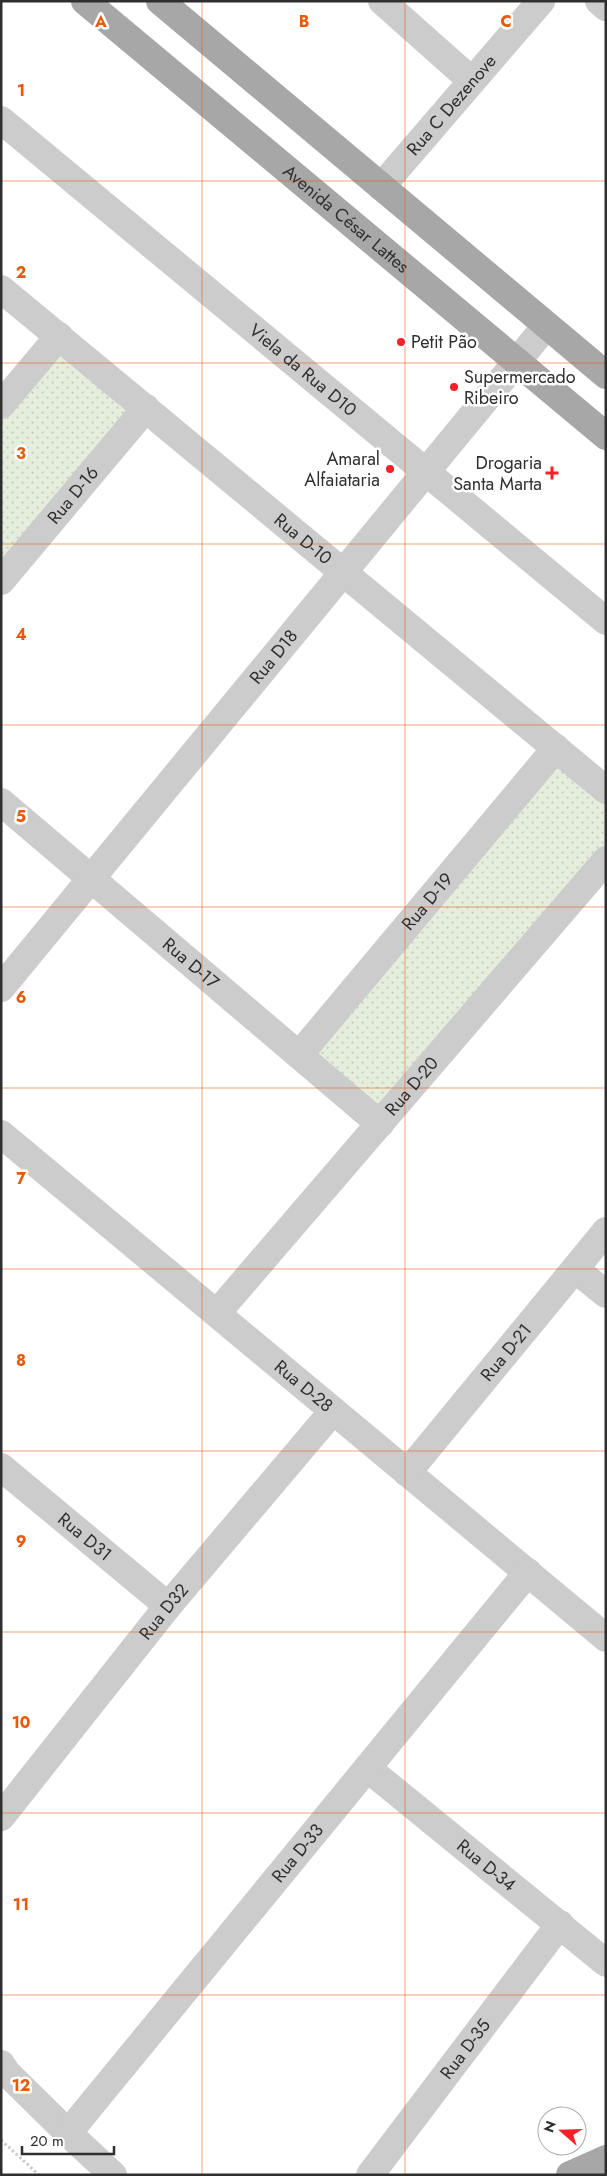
<svg xmlns="http://www.w3.org/2000/svg" width="607" height="2176" font-family="Jost,sans-serif">
  <style>
    .grass { fill: url(#grass-dots) }
    .lines { fill: none; stroke-linecap: round; stroke-linejoin: round }
    .path { stroke: #ccc; stroke-width: 3; stroke-dasharray: 2.5 2.5; stroke-linecap: butt }
    .minor { stroke: #ccc; stroke-width: 28 }
    .major { stroke: #a7a7a7; stroke-width: 28 }
    .grid { fill: none; stroke: #e8590c; stroke-width: 1; stroke-opacity: 0.55 }
    .poi-dot { fill: #f72028; stroke: #fff; stroke-width: 2 }
    .labels { text-anchor: middle; stroke-width: 5; stroke-linejoin: round; paint-order: stroke }
    .street-label { font-size: 18px; fill: #2f2f2f; stroke: #fff }
    .poi-label { font-size: 18px; fill: #2f2f2f; stroke: #fff; text-anchor: start }
    .grid-label { font-size: 16px; text-anchor: middle; font-weight: bold; fill: #e8590c; stroke: #fff; stroke-width: 5; stroke-linejoin: round; paint-order: stroke }
  </style>
  <defs>
    <pattern id="grass-dots" width="8" height="8" patternUnits="userSpaceOnUse" patternTransform="scale(1.25)"><rect width="8" height="8" fill="#e5eedc"/><path d="M2 2h.1M6 6h.1" fill="none" stroke="#c5ccbd" stroke-width="1.8" stroke-linecap="round"/></pattern>
  </defs>
  <rect width="100%" height="100%" fill="#fff"/>
  <path class="grass" d="M58,344L138,410L1,574V413Z
    M557,758L606,800V853L379,1113L308,1052Z"/>
  <g class="lines">
    <path class="path" d="M1,2140L39,2175"/>
    <g class="minor">
      <path d="M382,1L472,81"/>
      <path d="M599,1L606,7"/>
      <path id="s1" d="M1,120L606,621"/>
      <path id="s2" d="M381,187L541,1"/>
      <path id="s3" d="M1,289L606,790"/>
      <path d="M1,405L59,336"/>
      <path id="s4" d="M1,581L146,408"/>
      <path id="s5" d="M1,802L380,1124"/>
      <path id="s6" d="M1,988L546,326"/>
      <path id="s7" d="M299,1055L556,748"/>
      <path id="s8" d="M1,1134L606,1638"/>
      <path d="M575,1269L606,1294"/>
      <path id="s9" d="M217,1313L606,860"/>
      <path id="s10" d="M1,1467L168,1606"/>
      <path id="s11" d="M407,1473L606,1231"/>
      <path id="s12" d="M367,1768L606,1963"/>
      <path id="s13" d="M1,1817L168,1606L333,1411"/>
      <path d="M1,2064L7,2073L68,2133L113,2175"/>
      <path id="s14" d="M68,2133L528,1572"/>
      <path id="s15" d="M370,2175L560,1924"/>
    </g>
    <g class="major">
      <path id="s16" d="M85,1L606,436"/>
      <path d="M160,1L606,375"/>
      <path d="M570,2175L606,2159"/>
    </g>
  </g>
  <path class="grid" d="M202,1V2175M405,1V2175M1,181H606M1,363H606M1,544H606M1,725H606M1,907H606M1,1088H606M1,1269H606M1,1451H606M1,1632H606M1,1813H606M1,1995H606"/>
  <g class="poi-dot">
    <circle cx="401" cy="342" r="5"/>
    <circle cx="454" cy="387" r="5"/>
    <circle cx="390" cy="469" r="5"/>
    <path d="M549.5 465.5h5v5h5v5h-5v5h-5v-5h-5v-5h5z"/>
  </g>
  <g class="labels">
    <g class="street-label">
      <text dy="6" stroke="none"><textPath href="#s2" startOffset="108">Rua C Dezenove</textPath></text>
      <text dy="6" stroke="none"><textPath href="#s16" startOffset="340">Avenida César Lattes</textPath></text>
      <text dy="6" stroke="none"><textPath href="#s1" startOffset="392">Viela da Rua D10</textPath></text>
      <text dy="6" stroke="none"><textPath href="#s4" startOffset="112">Rua D-16</textPath></text>
      <text dy="6" stroke="none"><textPath href="#s3" startOffset="392">Rua D-10</textPath></text>
      <text dy="6" stroke="none"><textPath href="#s6" startOffset="429">Rua D18</textPath></text>
      <text dy="6" stroke="none"><textPath href="#s7" startOffset="200">Rua D-19</textPath></text>
      <text dy="6" stroke="none"><textPath href="#s5" startOffset="249">Rua D-17</textPath></text>
      <text dy="6" stroke="none"><textPath href="#s9" startOffset="299">Rua D-20</textPath></text>
      <text dy="6" stroke="none"><textPath href="#s11" startOffset="156">Rua D-21</textPath></text>
      <text dy="6" stroke="none"><textPath href="#s8" startOffset="394">Rua D-28</textPath></text>
      <text dy="6" stroke="none"><textPath href="#s10" startOffset="109">Rua D31</textPath></text>
      <text dy="6" stroke="none"><textPath href="#s13" startOffset="262">Rua D32</textPath></text>
      <text dy="6" stroke="none"><textPath href="#s14" startOffset="362">Rua D-33</textPath></text>
      <text dy="6" stroke="none"><textPath href="#s12" startOffset="154">Rua D-34</textPath></text>
      <text dy="6" stroke="none"><textPath href="#s15" startOffset="158">Rua D-35</textPath></text>
    </g>
    <g class="poi-label">
      <text x="411" y="348">Petit Pão</text>
      <text x="464" y="383">Supermercado<tspan x="464" dy="21">Ribeiro</tspan></text>
      <text x="380" y="465" text-anchor="end">Amaral<tspan x="380" dy="21">Alfaiataria</tspan></text>
      <text x="542" y="469" text-anchor="end">Drogaria<tspan x="542" dy="21">Santa Marta</tspan></text>
    </g>
  </g>
  <g class="grid-label">
    <text x="101" y="27">A</text>
    <text x="304" y="27">B</text>
    <text x="506" y="27">C</text>
    <text x="21" y="96">1</text>
    <text x="21" y="278">2</text>
    <text x="21" y="459">3</text>
    <text x="21" y="640">4</text>
    <text x="21" y="822">5</text>
    <text x="21" y="1003">6</text>
    <text x="21" y="1184">7</text>
    <text x="21" y="1366">8</text>
    <text x="21" y="1547">9</text>
    <text x="21" y="1728">10</text>
    <text x="21" y="1910">11</text>
    <text x="21" y="2091">12</text>
  </g>
  <rect width="607" height="2176" fill="none" stroke="#2f2f2f" stroke-width="5"/>
  <g transform="translate(562 2131) rotate(290)"><circle r="24" fill="#ffffff" stroke="#acacac"/>
  <path d="M0-4L9 19L0 12L-9 19Z" fill="#f72028"/>
  <text y="-8" font-size="14" font-weight="bold" text-anchor="middle" fill="#2f2f2f">N</text>
  </g>
  <path d="M22 2146v8h92v-8" fill="none" stroke="#2f2f2f" stroke-width="2.5"/>
  <text x="30" y="2146" font-size="15" fill="#2f2f2f" stroke="#ffffff" stroke-width="4" paint-order="stroke">20 m</text>
</svg>
